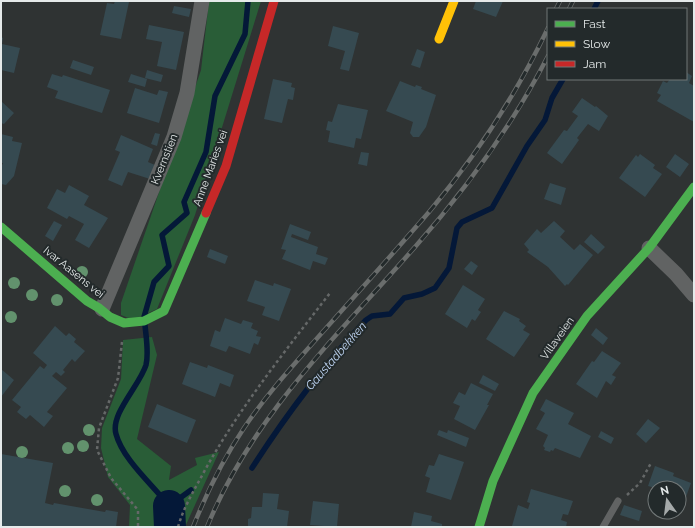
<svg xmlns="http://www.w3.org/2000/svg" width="695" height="528" font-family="Raleway,sans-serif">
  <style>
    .green { fill: #295d37 }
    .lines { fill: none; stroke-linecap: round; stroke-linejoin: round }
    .stream { stroke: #041838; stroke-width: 5.5 }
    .river { stroke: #041838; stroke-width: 32 }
    .building { fill: #364a51 }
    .path { stroke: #656868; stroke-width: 2.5; stroke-dasharray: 3 3; stroke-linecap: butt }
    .lane { stroke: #616363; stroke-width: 7 }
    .street { stroke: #616363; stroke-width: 15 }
    .fast { stroke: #4caf50; stroke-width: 9 }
    .slow { stroke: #ffc107; stroke-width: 9 }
    .jam { stroke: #c62828; stroke-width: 9 }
    .rail-casing { stroke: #6a6d6c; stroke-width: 4.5 }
    .rail { stroke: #232a2b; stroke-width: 3; stroke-dasharray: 9; stroke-linecap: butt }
    .tree { fill: #62926d }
    .labels { text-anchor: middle; stroke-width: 4; stroke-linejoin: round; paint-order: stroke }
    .street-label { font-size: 11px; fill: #e5eaea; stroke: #232a2b }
    .water-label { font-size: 12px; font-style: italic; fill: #c0d6f5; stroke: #232a2b }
  </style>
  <rect width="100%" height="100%" fill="#2f3333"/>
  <path class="green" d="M209,1H261L195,215L157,309L133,320L121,315V303L201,70Z
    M152,337L157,355L137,439L171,466L169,480L197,465L195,458L219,452L185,527H129L130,505L108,477L101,448L102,428L121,379L123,340Z"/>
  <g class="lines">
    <path class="stream" d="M594,9L598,1
      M144,317L154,282L169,266L162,235L187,213L184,202L206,152L215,96L245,34L248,1
      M145,325C146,337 149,353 146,365C140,385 110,414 116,434C123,460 153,485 169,506L191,490
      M252,468C286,415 323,366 366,320L372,316L390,314L404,298L422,294L435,288L449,268L457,228L462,222L492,208L527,146L545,120L552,98L563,79"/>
    <path class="river" d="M169,506L170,527"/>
  </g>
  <path class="building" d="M115,1L129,2L121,39L100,35L107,3L114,4Z
    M476,1H503L496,17L473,9Z
    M174,6L191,9L189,17L172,13Z
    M149,25L184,32L176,70L157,66L162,42L146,39Z
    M333,26L359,33L349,71L340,69L345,51L328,46Z
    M1,37L3,38L2,44L20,48L14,73L1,70Z
    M417,49L425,52L420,68L411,65Z
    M73,60L94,67L91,75L70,68Z
    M147,70L163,75L161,82L145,78Z
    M686,72L692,76L689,83L694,86V122L657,101L661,95L657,93L663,81L667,83L670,79H686Z
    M52,74L62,77L63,75L110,90L102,113L55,98L58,91L47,87Z
    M131,74L147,79L145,87L128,82Z
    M273,79L292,83L291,87L295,88L293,100L288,99L282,123L264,119Z
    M400,81L415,87L416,85L422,87L421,89L436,95L426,127L419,137H413L410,133L413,122L386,111Z
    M135,88L157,95L159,90L168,92L159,123L127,113Z
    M582,98L595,107L596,106L608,116L599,131L588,124L577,138L579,140L562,164L547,153L564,130L567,131L578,116L572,112Z
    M1,101L14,113L4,124L1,123Z
    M338,104L368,110L361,139L356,138L354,148L328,142L330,131L326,130L328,121L332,122Z
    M155,133L160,134L157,146L151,144Z
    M1,134L13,137L12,141L22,143L14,176L6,185L1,184V167L3,163H1Z
    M121,135L153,149L148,162L155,165L150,179L128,172L122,186L108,180L120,152L115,150Z
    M361,152L369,153L367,166L358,164Z
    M640,154L655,165L653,168L662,174L645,197L619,178L636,155L638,157Z
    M675,154L689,164L680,177L666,167Z
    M550,183L566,188L561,205L544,199Z
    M69,185L89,196L84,205L108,218L89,248L75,240L84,224L69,216L67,219L47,208L57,189L65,193Z
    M54,221L62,225L53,241L45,236Z
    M554,221L565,231L560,237L574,250L580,244L593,255L568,285L567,284L565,286L548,267L527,252L529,250L524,244L537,229L541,233Z
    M290,224L311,232L308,240L292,234L291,237L318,247L316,254L328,258L325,265L313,261L310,270L282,259L286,250L281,249Z
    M591,234L605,247L598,254L584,242Z
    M210,249L228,256L225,264L207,257Z
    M471,261L478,266L472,275L464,269Z
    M255,280L273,286L274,283L291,289L279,321L262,315L265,307L247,301Z
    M463,285L485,299L478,310L481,312L475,321L472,319L467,328L445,314Z
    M504,311L520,319L519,321L526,326L523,330L530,334L514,357L486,339Z
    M225,318L241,324L243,320L253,323L251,328L258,331L256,336L261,337L258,345L254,343L250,354L229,346L226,352L210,346L215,330L220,332Z
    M55,326L66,336L69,333L76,339L74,342L85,351L75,362L72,359L63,370L65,372L61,376L56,372L52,376L67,388L47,412L53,416L44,427L30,415L26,419L17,412L21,407L12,400L40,366L44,369L47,365L33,353Z
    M596,328L608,338L603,345L591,335Z
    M602,351L621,363L612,375L616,377L611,385L606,381L597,398L576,384L592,361L594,362Z
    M190,362L207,368L208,365L234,375L230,387L220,383L215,397L182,384Z
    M1,369L14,380L1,397Z
    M483,375L499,384L495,391L479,383Z
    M471,383L493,394L487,405H489L475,430L454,419L460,406L453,403L459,392L465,395Z
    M546,399L574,413L568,424L591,436L580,458L555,448L553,451L551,450L550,452L544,450L545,448L543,446L548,435L536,429L545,413L540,410Z
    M157,404L196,420L187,443L148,427Z
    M648,419L660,428L646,443L636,434Z
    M439,430L447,433L448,430L469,438L466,447L437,435Z
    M601,431L614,438L611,444L598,437Z
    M1,454L53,463L45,503L53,505L54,503L105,512L106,510L118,512L116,527H1Z
    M439,454L464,462L451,500L426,492L430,478L425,476L429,465L434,466Z
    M655,466L674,473L673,476L691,483L682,508L679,507V488H655V498L652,497L655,488L648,486Z
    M531,489L573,501L568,515L563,514L561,520L567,522L566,527L512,526L518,505L528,509L530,503L527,502Z
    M263,493L279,494L277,509L289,511L287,527H249L248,526V519L251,518L252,507H262Z
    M313,501L339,504L337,527L310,525Z
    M624,505L642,511L639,521L620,515Z
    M414,512L432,516L431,521L442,524V527H411Z"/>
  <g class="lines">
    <path class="path" d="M122,342L118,378L99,428L97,450L111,478L138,510V527
      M627,495L640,483L651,463
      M178,527C184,506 195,489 205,470C240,407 286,350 330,293"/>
    <path class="lane" d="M603,527L618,501"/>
    <path class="street" d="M649,248L676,274L694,295
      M102,309L174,137L187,93L202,1"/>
    <path class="fast" d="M1,227L87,301L99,308L110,317L124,323L144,321L164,311L206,213
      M479,527L493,481L533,393L587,316L649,248L694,187"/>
    <path class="slow" d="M439,39L454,1"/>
    <path class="jam" d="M206,213L226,166L274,1"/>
    <g class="rail-casing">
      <path id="rail" d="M556,9L560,1
        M569,9L573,1
        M193,527C207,492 223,459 244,428C264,398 288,371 312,344C351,300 391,256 429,212C477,155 516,95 548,28
        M207,527C252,416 338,335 415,247C467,188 512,126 548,56"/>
    </g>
    <use href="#rail" class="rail"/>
  </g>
  <g class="tree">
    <circle cx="82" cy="272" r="6"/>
    <circle cx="14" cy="283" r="6"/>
    <circle cx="32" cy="295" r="6"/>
    <circle cx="57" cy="300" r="6"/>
    <circle cx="11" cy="317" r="6"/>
    <circle cx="89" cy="430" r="6"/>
    <circle cx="83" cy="446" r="6"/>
    <circle cx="68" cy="448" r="6"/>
    <circle cx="22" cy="452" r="6"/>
    <circle cx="65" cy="491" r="6"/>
    <circle cx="97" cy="500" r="6"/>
  </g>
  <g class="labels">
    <g class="street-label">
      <text transform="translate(164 159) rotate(-68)" y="4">Kvernstien</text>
      <text transform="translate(210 168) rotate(-70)" y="4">Anne Maries vei</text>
      <text transform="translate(74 272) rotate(39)" y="4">Ivar Aasens vei</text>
      <text transform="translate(557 338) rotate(-55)" y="4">Villaveien</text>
    </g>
    <g class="water-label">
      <text transform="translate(336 356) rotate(-49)" y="4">Gaustadbekken</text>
    </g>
  </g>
  <rect width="695" height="528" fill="none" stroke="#e5eaea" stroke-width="4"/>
  <rect x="547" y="8" width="140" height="72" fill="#232a2b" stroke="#717777"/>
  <rect x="555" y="21" width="20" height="6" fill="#4caf50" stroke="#717777"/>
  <text x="583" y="28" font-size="12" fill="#e5eaea">Fast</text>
  <rect x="555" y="41" width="20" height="6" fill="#ffc107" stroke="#717777"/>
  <text x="583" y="48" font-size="12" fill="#e5eaea">Slow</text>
  <rect x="555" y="61" width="20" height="6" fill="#c62828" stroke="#717777"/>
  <text x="583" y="68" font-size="12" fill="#e5eaea">Jam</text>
  <g transform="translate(667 500) rotate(346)"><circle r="19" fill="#232a2b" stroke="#717777"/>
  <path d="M0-3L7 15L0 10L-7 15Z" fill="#a5aaaa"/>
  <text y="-6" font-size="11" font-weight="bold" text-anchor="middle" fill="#e5eaea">N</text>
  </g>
</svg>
